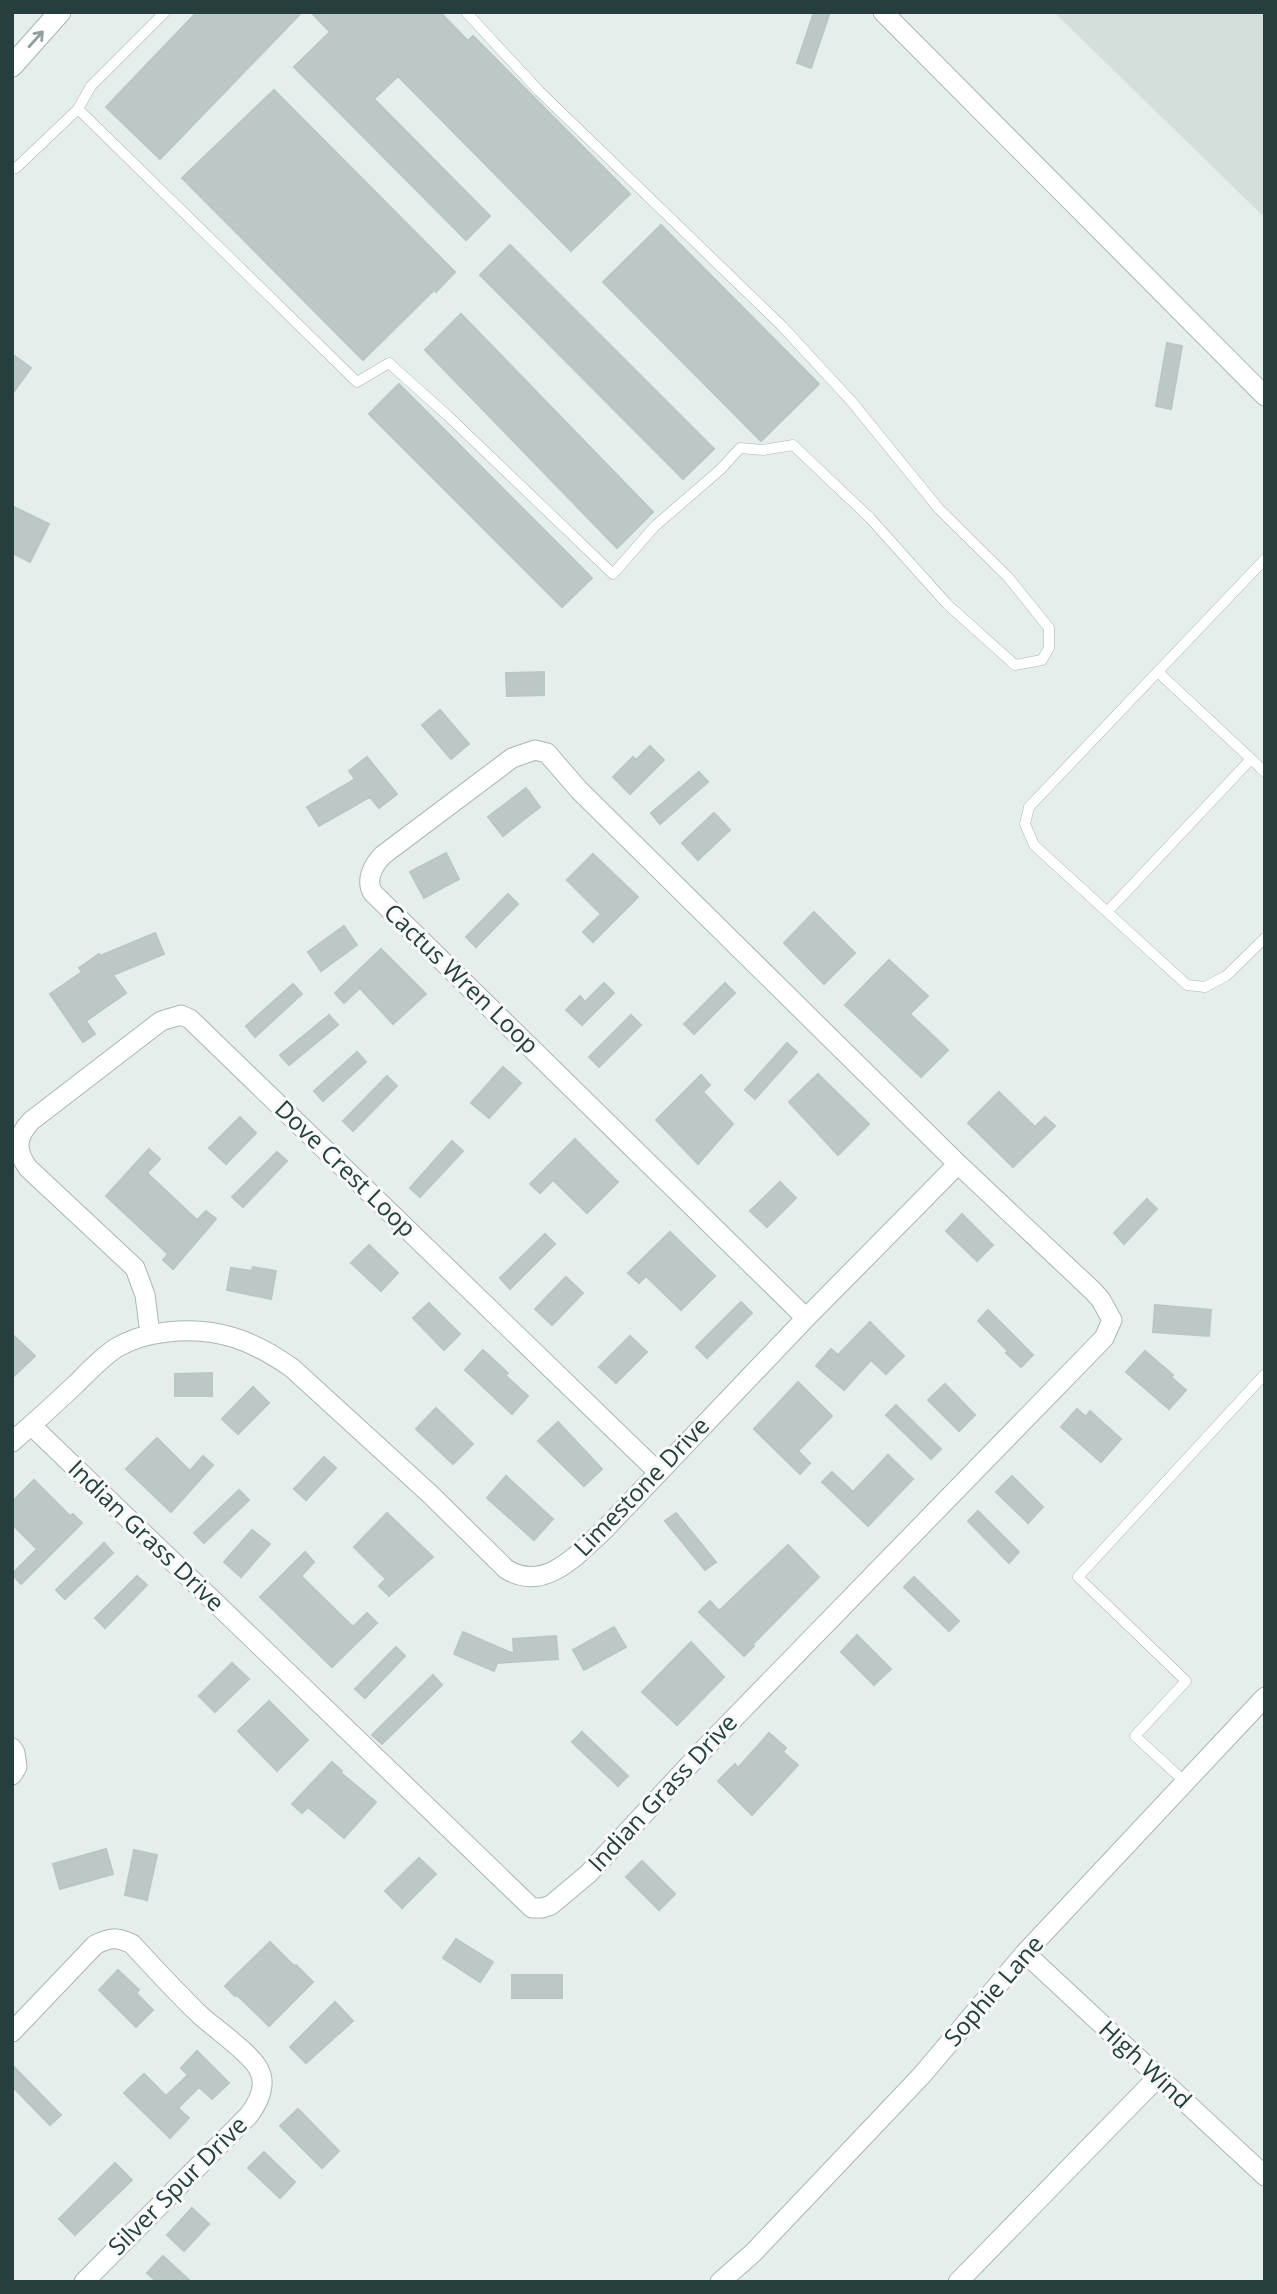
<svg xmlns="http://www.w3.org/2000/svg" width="1277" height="2294" font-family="'Open Sans',sans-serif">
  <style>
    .built { fill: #d4dedb }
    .building { fill: #bcc8c6; stroke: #b9c7c4; stroke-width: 2 }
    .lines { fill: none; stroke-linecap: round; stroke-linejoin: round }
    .lane-casing { stroke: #a9b6b4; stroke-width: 11 }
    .street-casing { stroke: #a9b6b4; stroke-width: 21 }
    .secondary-casing { stroke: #a2b6b3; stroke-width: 23 }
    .lane { stroke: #fff; stroke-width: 10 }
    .street { stroke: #fff; stroke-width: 19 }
    .secondary { stroke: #fff; stroke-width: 21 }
    .oneway { stroke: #929f9e }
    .labels { text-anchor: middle; stroke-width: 6; stroke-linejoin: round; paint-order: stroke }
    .street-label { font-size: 24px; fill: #263f3d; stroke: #f7faf9 }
  </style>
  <rect width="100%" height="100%" fill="#e6eeec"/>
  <path class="built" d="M1054,12H1265V218Z"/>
  <path class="building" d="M197,12H302L160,159L106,107Z
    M311,12H440L468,41L473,36L630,194L571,251L398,76L374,99L490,216L466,240L294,67L330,32Z
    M814,12H830L811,68L797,63Z
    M274,90L455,272L436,292L434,290L363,360L182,178Z
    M661,225L819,384L761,441L603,282Z
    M510,245L714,449L683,479L480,275Z
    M461,314L653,512L617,548L425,350Z
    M1167,343L1182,346L1171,409L1156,406Z
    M12,354L31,368L12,394Z
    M399,384L592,578L562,607L369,414Z
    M12,506L49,524L30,562L12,553Z
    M544,672V695L507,696L506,673Z
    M440,710L469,744L451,759L422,725Z
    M650,746L664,760L630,794L613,777L633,757L636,760Z
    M367,757L397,794L379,808L370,797L319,826L307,807L355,779L349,771Z
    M699,772L708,782L660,824L651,813Z
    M526,788L540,807L503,836L488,817Z
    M714,813L730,830L698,860L682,843Z
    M446,853L459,879L424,898L410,872Z
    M593,854L638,897L593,942L583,932L601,914L567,880Z
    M508,894L518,904L476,947L466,937Z
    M814,912L855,953L824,984L784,943Z
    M344,926L357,945L321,971L308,952Z
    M155,933L164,954L113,975L126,993L86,1021L95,1034L83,1042L50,994L82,972L79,968L99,954L100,956Z
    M381,949L426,994L393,1024L360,988L344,1003L335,993Z
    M889,960L928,996L910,1014L948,1050L921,1077L845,1005Z
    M604,983L614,993L582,1025L566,1010L580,996L585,1002Z
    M725,983L735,993L694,1034L684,1024Z
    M293,984L302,994L255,1037L246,1026Z
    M329,1015L338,1025L289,1065L280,1055Z
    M631,1015L641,1025L599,1067L589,1057Z
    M787,1043L797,1052L755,1099L745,1090Z
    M357,1052L366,1062L323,1101L314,1091Z
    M503,1067L521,1083L489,1118L471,1103Z
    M818,1074L869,1124L838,1155L789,1102Z
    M701,1075L710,1085L703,1092L733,1124L698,1164L656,1120Z
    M387,1076L397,1086L353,1131L343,1121Z
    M999,1092L1035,1127L1045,1117L1055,1126L1013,1167L968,1123Z
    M240,1117L256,1133L226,1164L209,1148Z
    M575,1139L618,1182L587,1213L553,1180L540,1193L530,1184Z
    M452,1141L463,1151L420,1197L410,1188Z
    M149,1149L160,1159L147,1173L197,1220L206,1211L216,1219L173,1269L163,1260L168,1254L106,1196Z
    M277,1152L287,1161L243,1207L232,1197Z
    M780,1182L796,1198L767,1227L750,1211Z
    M1147,1199L1157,1209L1124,1244L1114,1233Z
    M962,1214L993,1245L977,1261L946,1231Z
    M670,1232L715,1276L681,1310L646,1276L639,1283L628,1273Z
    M545,1234L555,1244L510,1289L500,1278Z
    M369,1245L398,1273L381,1291L351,1263Z
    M253,1267L276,1271L271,1299L227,1290L231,1268L252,1271Z
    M566,1277L583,1293L552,1325L535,1309Z
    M741,1302L752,1313L707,1358L696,1347Z
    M429,1303L460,1334L444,1350L413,1318Z
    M1155,1305L1211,1310L1209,1336L1153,1332Z
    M988,1310L1033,1355L1021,1367L1006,1353L1008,1351L978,1321Z
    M870,1322L904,1356L886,1374L871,1360L844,1390L816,1366L831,1349L838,1355Z
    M12,1334L35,1356L12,1378Z
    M630,1336L647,1352L616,1383L599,1367Z
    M483,1350L508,1373L505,1375L528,1396L512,1414L465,1370Z
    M1145,1351L1173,1375L1171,1377L1186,1390L1169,1409L1126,1372Z
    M212,1373V1396H175V1374Z
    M798,1382L832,1416L798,1451L810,1463L800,1474L754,1429Z
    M945,1384L975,1415L959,1431L928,1400Z
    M253,1387L269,1403L238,1434L222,1419Z
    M896,1405L941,1449L931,1459L886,1415Z
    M436,1408L473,1444L453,1464L416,1429Z
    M1077,1409L1086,1417L1090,1411L1121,1439L1101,1462L1061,1427Z
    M558,1422L602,1469L584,1486L538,1441Z
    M157,1438L190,1471L203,1456L213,1465L171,1512L126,1469Z
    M888,1455L913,1479L868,1526L822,1482L832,1472L853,1492Z
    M324,1457L336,1468L306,1500L294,1489Z
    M506,1476L553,1519L534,1540L487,1498Z
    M1012,1476L1043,1507L1028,1523L996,1492Z
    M34,1480L70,1516L73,1514L82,1523L21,1584L12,1574L37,1549L12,1524V1502Z
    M239,1490L249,1500L204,1543L194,1533Z
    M978,1511L1019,1552L1009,1563L968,1521Z
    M387,1513L433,1557L389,1596L379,1586L386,1579L354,1547Z
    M676,1513L716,1562L705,1570L665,1521Z
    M252,1530L270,1544L241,1577L224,1562Z
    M104,1543L113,1553L65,1599L56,1590Z
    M788,1545L819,1577L753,1644L754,1646L744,1656L699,1612L710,1601L719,1611Z
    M305,1552L314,1562L301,1576L353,1627L367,1613L377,1623L332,1667L260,1597Z
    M137,1576L147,1585L105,1628L95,1618Z
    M914,1577L959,1621L949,1631L904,1587Z
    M614,1627L626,1647L584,1670L573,1650Z
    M463,1632L514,1654L513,1639L556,1636L558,1659L497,1663L494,1671L454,1654Z
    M857,1635L891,1669L874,1685L841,1652Z
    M691,1642L724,1677L677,1725L642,1692Z
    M396,1647L405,1656L365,1698L355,1689Z
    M232,1663L249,1679L215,1712L199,1696Z
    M433,1675L442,1685L382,1744L372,1735Z
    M269,1701L308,1740L277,1771L238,1731Z
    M582,1732L628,1776L618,1786L572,1742Z
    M769,1733L786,1748L783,1752L798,1765L752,1815L718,1781L735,1764L738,1768Z
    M332,1762L342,1771L341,1773L376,1802L344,1838L308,1807L302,1813L292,1804Z
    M106,1849L113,1874L60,1889L53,1864Z
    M134,1850L157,1855L147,1900L125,1895Z
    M419,1858L436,1874L402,1908L385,1891Z
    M642,1861L675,1894L659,1910L626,1877Z
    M456,1939L493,1962L480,1982L443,1958Z
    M270,1942L294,1966L296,1965L313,1982L269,2026L237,1995L235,1996L225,1986Z
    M118,1970L139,1990L136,1993L153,2010L136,2027L99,1990Z
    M512,1975H562V1998H512Z
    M335,2002L353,2021L306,2063L290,2047Z
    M197,2051L229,2083L212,2099L199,2087L178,2108L189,2118L170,2138L124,2093L144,2074L166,2096L188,2075L181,2068Z
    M12,2065L61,2115L50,2125L12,2086Z
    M298,2109L339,2151L322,2168L280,2126Z
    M264,2152L295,2182L280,2198L248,2168Z
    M115,2163L132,2180L75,2235L59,2219Z
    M192,2208L209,2224L184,2251L167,2235Z
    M163,2256L191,2282H157L147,2273Z"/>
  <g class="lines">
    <g class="lane-casing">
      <path id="lane" d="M78,109L91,86L165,12
        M12,169L16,168L78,109L357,382L389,363L447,415L613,574L655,526L721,469L740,448L763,450L793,445L870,518L947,604L1015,665L1042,660L1049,648V628L1008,577L939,509L852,402L782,326L539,91L466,12
        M1265,559L1029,807L1025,824L1034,845L1187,985L1205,987L1226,976L1265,938
        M1158,672L1265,772
        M1108,911L1251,759
        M1185,1782L1135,1736L1186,1681L1078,1577L1265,1374"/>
    </g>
    <g class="street-casing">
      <path id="street" d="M883,12L1265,396
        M150,1334L145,1295L135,1268L28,1168C15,1150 16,1137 31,1121L161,1021L181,1015L190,1019L658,1472
        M32,1426L532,1908H542L551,1905L588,1874L707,1746L1104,1338L1112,1320L1101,1300L1093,1291L958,1164L579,790L547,753L535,750L512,758L383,855C373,865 365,880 373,893L806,1318
        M12,1442C34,1423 55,1404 76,1384C88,1372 101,1358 116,1348C131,1339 150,1334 167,1332C216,1326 252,1340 292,1368L431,1495L506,1569C544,1593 577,1555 603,1531L806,1318L958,1164
        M12,1748L15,1753L17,1767L12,1775
        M1025,1953L1265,2176
        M12,2032L95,1945C110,1937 117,1937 132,1944C154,1968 176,1992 200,2015C214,2028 252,2054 259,2070C267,2085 258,2103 249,2115L84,2282
        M720,2282L753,2253L922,2075L1025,1953L1265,1697
        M958,2282L1158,2077"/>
    </g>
    <g class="secondary-casing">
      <path id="secondary" d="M12,66L60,12"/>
    </g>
    <use href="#lane" class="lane"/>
    <use href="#street" class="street"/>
    <use href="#secondary" class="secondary"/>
  </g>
  <defs><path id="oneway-shaft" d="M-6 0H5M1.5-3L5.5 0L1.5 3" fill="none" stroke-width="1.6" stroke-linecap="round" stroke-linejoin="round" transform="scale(1.75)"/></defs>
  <use class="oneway" href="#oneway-shaft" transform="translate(36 39) rotate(-48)"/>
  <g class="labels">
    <g class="street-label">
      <text transform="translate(461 979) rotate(44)" y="8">Cactus Wren Loop</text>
      <text transform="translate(345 1169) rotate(44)" y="8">Dove Crest Loop</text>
      <text transform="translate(642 1487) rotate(-46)" y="8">Limestone Drive</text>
      <text transform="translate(146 1536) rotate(44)" y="8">Indian Grass Drive</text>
      <text transform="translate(663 1793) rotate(-47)" y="8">Indian Grass Drive</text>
      <text transform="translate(994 1991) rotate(-49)" y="8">Sophie Lane</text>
      <text transform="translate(1145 2065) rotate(43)" y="8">High Wind</text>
      <text transform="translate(178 2186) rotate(-45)" y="8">Silver Spur Drive</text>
    </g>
  </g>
  <rect width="1277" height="2294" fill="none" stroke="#263f3d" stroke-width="28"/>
</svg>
